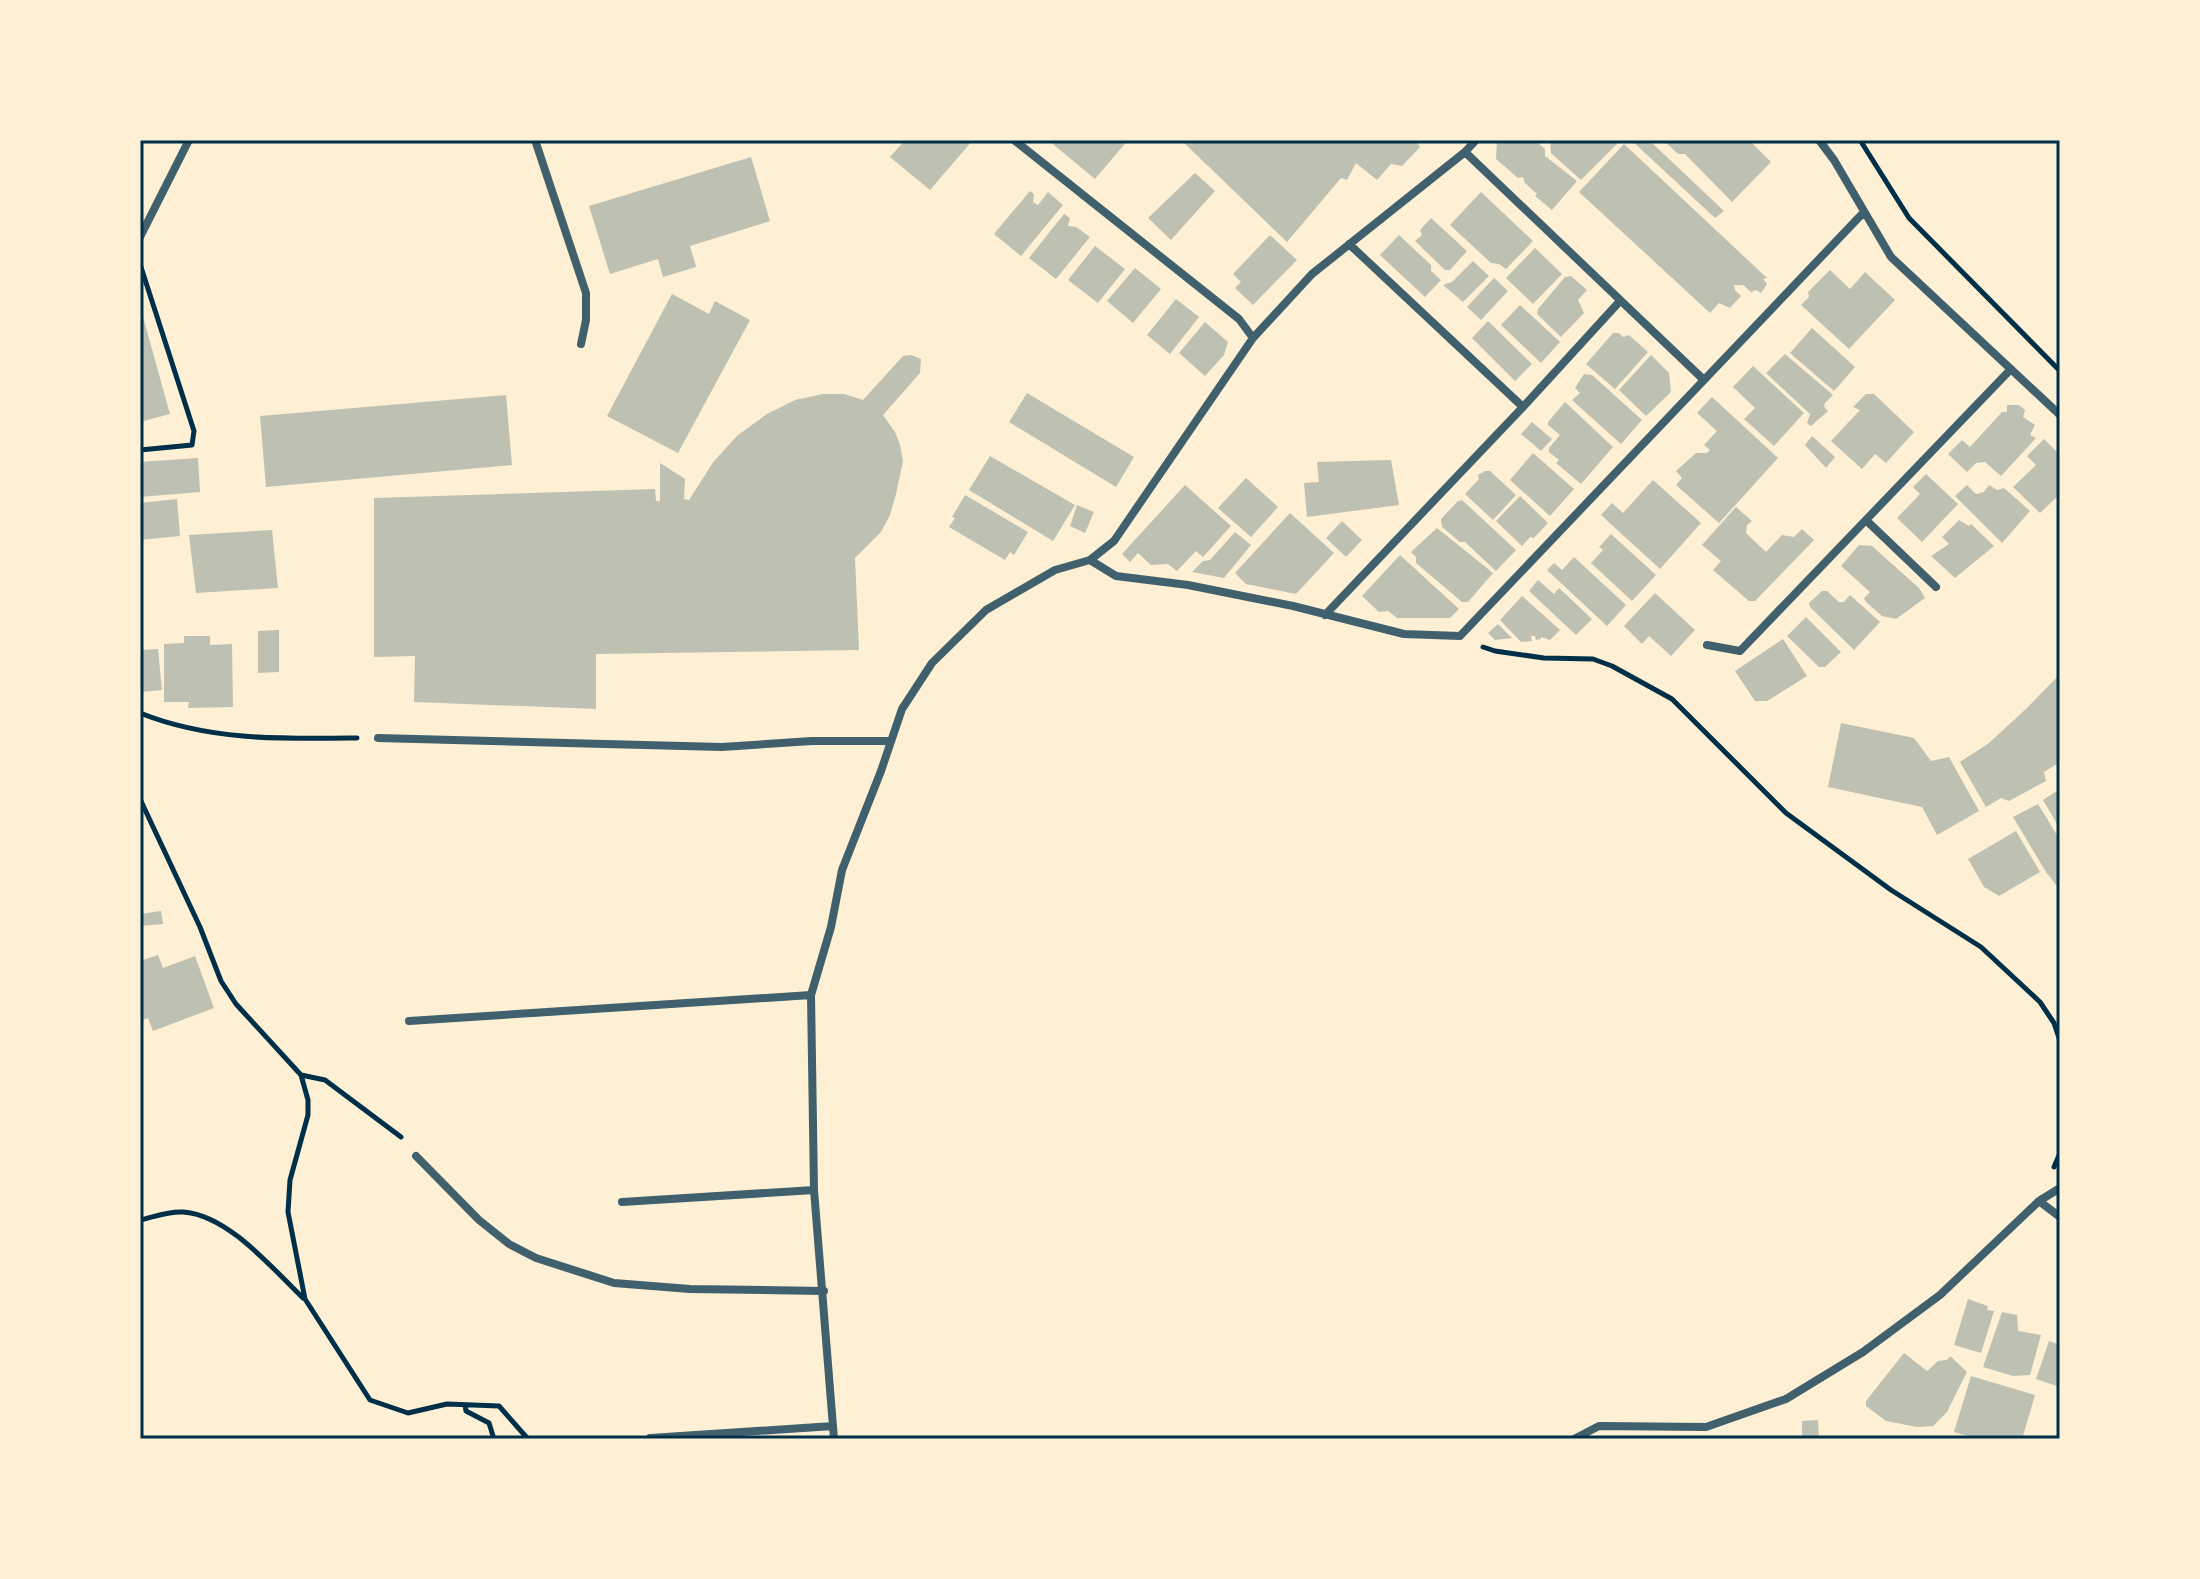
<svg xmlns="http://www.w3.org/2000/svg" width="2200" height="1579" font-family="'Source Serif 4',serif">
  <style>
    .building { fill: #bec0b2 }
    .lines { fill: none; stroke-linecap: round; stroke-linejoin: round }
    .path { stroke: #003049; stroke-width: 5 }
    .minor { stroke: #3f606c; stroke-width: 8 }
    .neatline { fill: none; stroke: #003049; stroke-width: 3 }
  </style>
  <rect width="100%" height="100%" fill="#fdf0d5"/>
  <path class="building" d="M905,140H973L930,190L890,157Z
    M1048,140H1128L1095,179Z
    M1181,140H1416L1420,147L1402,166L1391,164L1377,180L1356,163L1347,180L1341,178L1287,242Z
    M1497,140H1535L1545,149V156L1577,181L1552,210L1535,196L1537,194L1525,183L1523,177L1518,178L1496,159Z
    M1550,140H1621L1581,180L1551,153Z
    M1631,140H1649L1724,211L1715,218Z
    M1663,140H1749L1771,162L1732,202L1685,154H1678Z
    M1624,144L1767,278L1763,279L1767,284L1761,293L1756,290L1751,292L1743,285H1734L1735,290L1741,296L1730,308L1719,303L1710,313L1579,192Z
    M751,157L770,221L690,246L696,267L663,277L658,259L610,274L589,206Z
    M1195,173L1215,191L1171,240L1148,218Z
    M1030,191L1034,194L1033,202L1038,205L1048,192L1063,205L1021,256L994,234Z
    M1481,192L1533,241L1506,269L1499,264L1491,263L1450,225Z
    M1064,214L1070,218L1068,226L1076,227L1090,237L1056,279L1029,258Z
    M1431,218L1467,251L1450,270H1445L1415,241L1422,235L1420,230Z
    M1270,235L1297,260L1253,305L1235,288L1241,282L1233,274Z
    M1399,235L1431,265V271L1441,280L1425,297L1380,255Z
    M1095,246L1125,269L1098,303L1068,280Z
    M1535,248L1562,274L1533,304L1506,278Z
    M1473,261L1489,276L1463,302L1443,285L1452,282Z
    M1135,268L1161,289L1133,323L1107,301Z
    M1830,270L1850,289L1865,272L1895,300L1849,349L1801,305L1809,297L1808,292Z
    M1571,276L1587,290L1578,300L1584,313L1561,337L1537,314L1538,309L1565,277Z
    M1494,278L1508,291L1481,320L1467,307Z
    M672,294L709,314L715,301L750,320L678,453L607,416Z
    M1176,299L1199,317L1170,354L1147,335Z
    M1520,305L1560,342L1541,363L1501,325Z
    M140,306L170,414L140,422Z
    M1488,321L1532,364L1515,381L1472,338Z
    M1205,322L1228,342L1224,355L1205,376L1179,353Z
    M1812,328L1855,367L1834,391L1790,353Z
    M1613,333H1619L1623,337L1629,335L1648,352L1615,389L1586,364Z
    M1785,354L1833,395L1825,403L1824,407L1828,411L1811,426L1807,423L1810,414L1766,373Z
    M911,355L921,359L920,373L883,415L895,432L900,445L903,461L896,494L890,515L881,532L855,558L859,650L596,654V709L414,702L415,656L374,657V498L655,489L656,501H660V463L685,479L684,499L689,500L714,461L738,435L767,414L795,400L823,394H844L863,400L903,356Z
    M1651,355L1669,373L1671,392L1646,416L1619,390Z
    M1753,366L1804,413L1774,446L1744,419L1755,408L1733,387Z
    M1584,374L1592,375L1642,420L1621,444L1572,400L1580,393L1575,388Z
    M1027,393L1134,457L1116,487L1009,422Z
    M1866,394H1874L1914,432L1886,463L1875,454L1862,469L1831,441L1860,410L1853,407Z
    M506,395L512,465L266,487L260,416Z
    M1712,397L1778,458L1719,523L1676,485L1682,478L1676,471L1696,453H1707L1710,450L1704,445L1717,431L1697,413Z
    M1565,402L1613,447L1581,484L1556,463L1559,460L1549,452V448L1560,435L1548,425V422Z
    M2007,405H2019L2025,410L2023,417L2035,425L2030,435L2036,438L2001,476L1985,462L1976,463L1967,472L1948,454L1962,440L1970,447L2002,412H2007Z
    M1532,422L1552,439L1541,451L1521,434Z
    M1812,436L1835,457L1826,468L1805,445Z
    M2044,439L2060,455V494L2040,513L2013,487L2036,465L2027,456Z
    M1533,453L1574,489L1550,516L1510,480Z
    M990,456L1075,505L1053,541L969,490Z
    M198,458L200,492L140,497V462Z
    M1391,460L1399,505L1307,517L1304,483L1319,482L1317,462Z
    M1485,471H1490L1516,495L1493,520L1465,494L1479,479L1478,475Z
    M1926,474L1958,504L1922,542L1897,518L1920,494L1913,487Z
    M1246,478L1278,507L1251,537L1218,508Z
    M1653,480L1701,523L1660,569L1601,515L1612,503L1623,513Z
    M1185,485L1231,526L1203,557L1196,551L1177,571L1168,564L1151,565L1138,553L1130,562L1122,554Z
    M1967,485L1976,494L1984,492L1989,485L1997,490L2004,488L2030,511L2002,543L1955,496Z
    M965,495L1028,532L1014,555L1010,552L1005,560L949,527L955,518L952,517Z
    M1520,496L1548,523L1534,538L1530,537L1522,546L1496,521Z
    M177,499L180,536L140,540V503Z
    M1462,500L1516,550L1496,571L1465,542H1460L1442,527L1441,519L1458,501Z
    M1077,505L1094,512L1085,533L1070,526Z
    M1736,507L1752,521L1747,525L1746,533L1766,552L1782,535L1794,537L1802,529L1814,540L1755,601H1749L1713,570L1721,561L1702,545Z
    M1290,513L1334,553L1296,594L1246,584L1235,573Z
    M1959,520L1969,526L1971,524L1994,546L1955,578L1931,556L1949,544L1942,537Z
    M1342,521L1362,540L1346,557L1326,538Z
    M1437,528L1493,573L1468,602H1462L1416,563V557L1411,552Z
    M272,530L278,588L196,593L189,535Z
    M1235,532L1251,545L1224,578L1192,572L1203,561L1210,560Z
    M1611,534L1656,575L1632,601L1591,563L1603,550L1599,547Z
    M1859,545L1872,546L1919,588L1925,598L1896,619L1882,616L1866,602L1864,598L1870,592L1841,566Z
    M1400,555L1459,609L1450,618H1397L1388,611L1379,612L1362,596Z
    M1574,557L1626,605L1607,626L1547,570L1554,563L1562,570Z
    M1538,580L1554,594L1559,588L1592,619L1576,635L1529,591Z
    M1822,591H1827L1839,602H1844L1850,595L1880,622L1854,650L1810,607L1809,603Z
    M1655,593L1695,630L1671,656L1649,636L1642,644L1624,626Z
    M1522,596L1560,630L1550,640L1541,637V639L1536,640L1535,636H1531L1532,641L1521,642L1500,620Z
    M1806,617L1841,652L1825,667H1819L1787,636Z
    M1498,624L1512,638L1495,640L1488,633Z
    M279,630V672L258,673V631Z
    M184,636H210V645L232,644L233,707L188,708L189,702H164V644L184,643Z
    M1783,639L1807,676L1767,701H1755L1735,671Z
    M158,649L162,690L140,692V650Z
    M2060,670V762L2044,772L2046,781L2009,801L2001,798L1986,807L1960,762L1989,743L2027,708L2057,677Z
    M1841,723L1914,738L1931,761L1949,757L1979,811L1937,835L1922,807L1828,787Z
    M2060,789V829L2043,800Z
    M2038,804L2060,840V890L2046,872L2013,817Z
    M2016,831L2040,872L1999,896L1984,887L1968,859Z
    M161,911L163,924L140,926V914Z
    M158,955L163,968L195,956L214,1008L153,1031L148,1018L140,1021V961Z
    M1968,1299L1988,1306L1987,1310L1994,1311L1981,1353L1954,1345Z
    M2002,1312L2017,1315L2018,1331L2041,1335L2030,1375L2013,1376L1983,1367Z
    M2049,1341L2060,1345V1387L2036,1379Z
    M1904,1353L1927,1371L1938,1361L1947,1360L1950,1356L1967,1372L1947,1412L1933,1426L1917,1427L1886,1421L1866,1406V1401Z
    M1971,1376L2035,1395L2022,1439H1978L1954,1432Z
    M1818,1420L1819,1439H1802V1421Z"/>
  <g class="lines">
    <path class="path" d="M1860,140L1909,218L2060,371
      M140,264L194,431L192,445L140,450
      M1483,647L1495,651L1544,658L1593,659L1612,666L1672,699L1786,813L1891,890L1981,947L2040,1002L2054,1023L2060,1041
      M140,713C210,741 282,739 357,738
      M140,799L200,927L221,981L236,1004L301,1075L308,1100V1115L290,1180L288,1212L305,1299L370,1400L408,1413L447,1404L499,1406L528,1439
      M301,1075L325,1080L401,1137
      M2054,1167L2060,1153
      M140,1220C154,1217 168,1211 183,1212C228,1215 272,1268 303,1298
      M465,1405L466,1411L489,1423L494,1439"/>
    <path class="minor" d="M535,140L586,293V320L581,344
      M1014,140L1239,319L1253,338
      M1819,140L1834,160L1891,257L2060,415
      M140,237L189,140
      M1349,244L1523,407
      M1704,380L1863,213
      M1867,521L1936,587
      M1090,560L1116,576L1188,585L1293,606L1404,634L1460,636L1704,380L1465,152
      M1325,615L1523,407L1620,301
      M1707,645L1740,651L2011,369
      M378,738L722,747L812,741H889
      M409,1021L811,995
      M416,1156L479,1220L509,1244L536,1258L614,1283L690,1289L824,1291
      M2039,1201L2060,1217
      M622,1202L814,1190
      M650,1438L833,1426
      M834,1439L814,1190L811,995L831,927L842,870L881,771L902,709L932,663L986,610L1055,570L1090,560L1114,541L1253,338L1312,274L1465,152L1476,140
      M1574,1439L1599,1426L1706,1427L1786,1399L1863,1352L1940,1295L2039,1201L2060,1188"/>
  </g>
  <rect width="2200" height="1579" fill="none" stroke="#fdf0d5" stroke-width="284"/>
  <rect x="142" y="142" width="1916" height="1295" class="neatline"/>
</svg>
